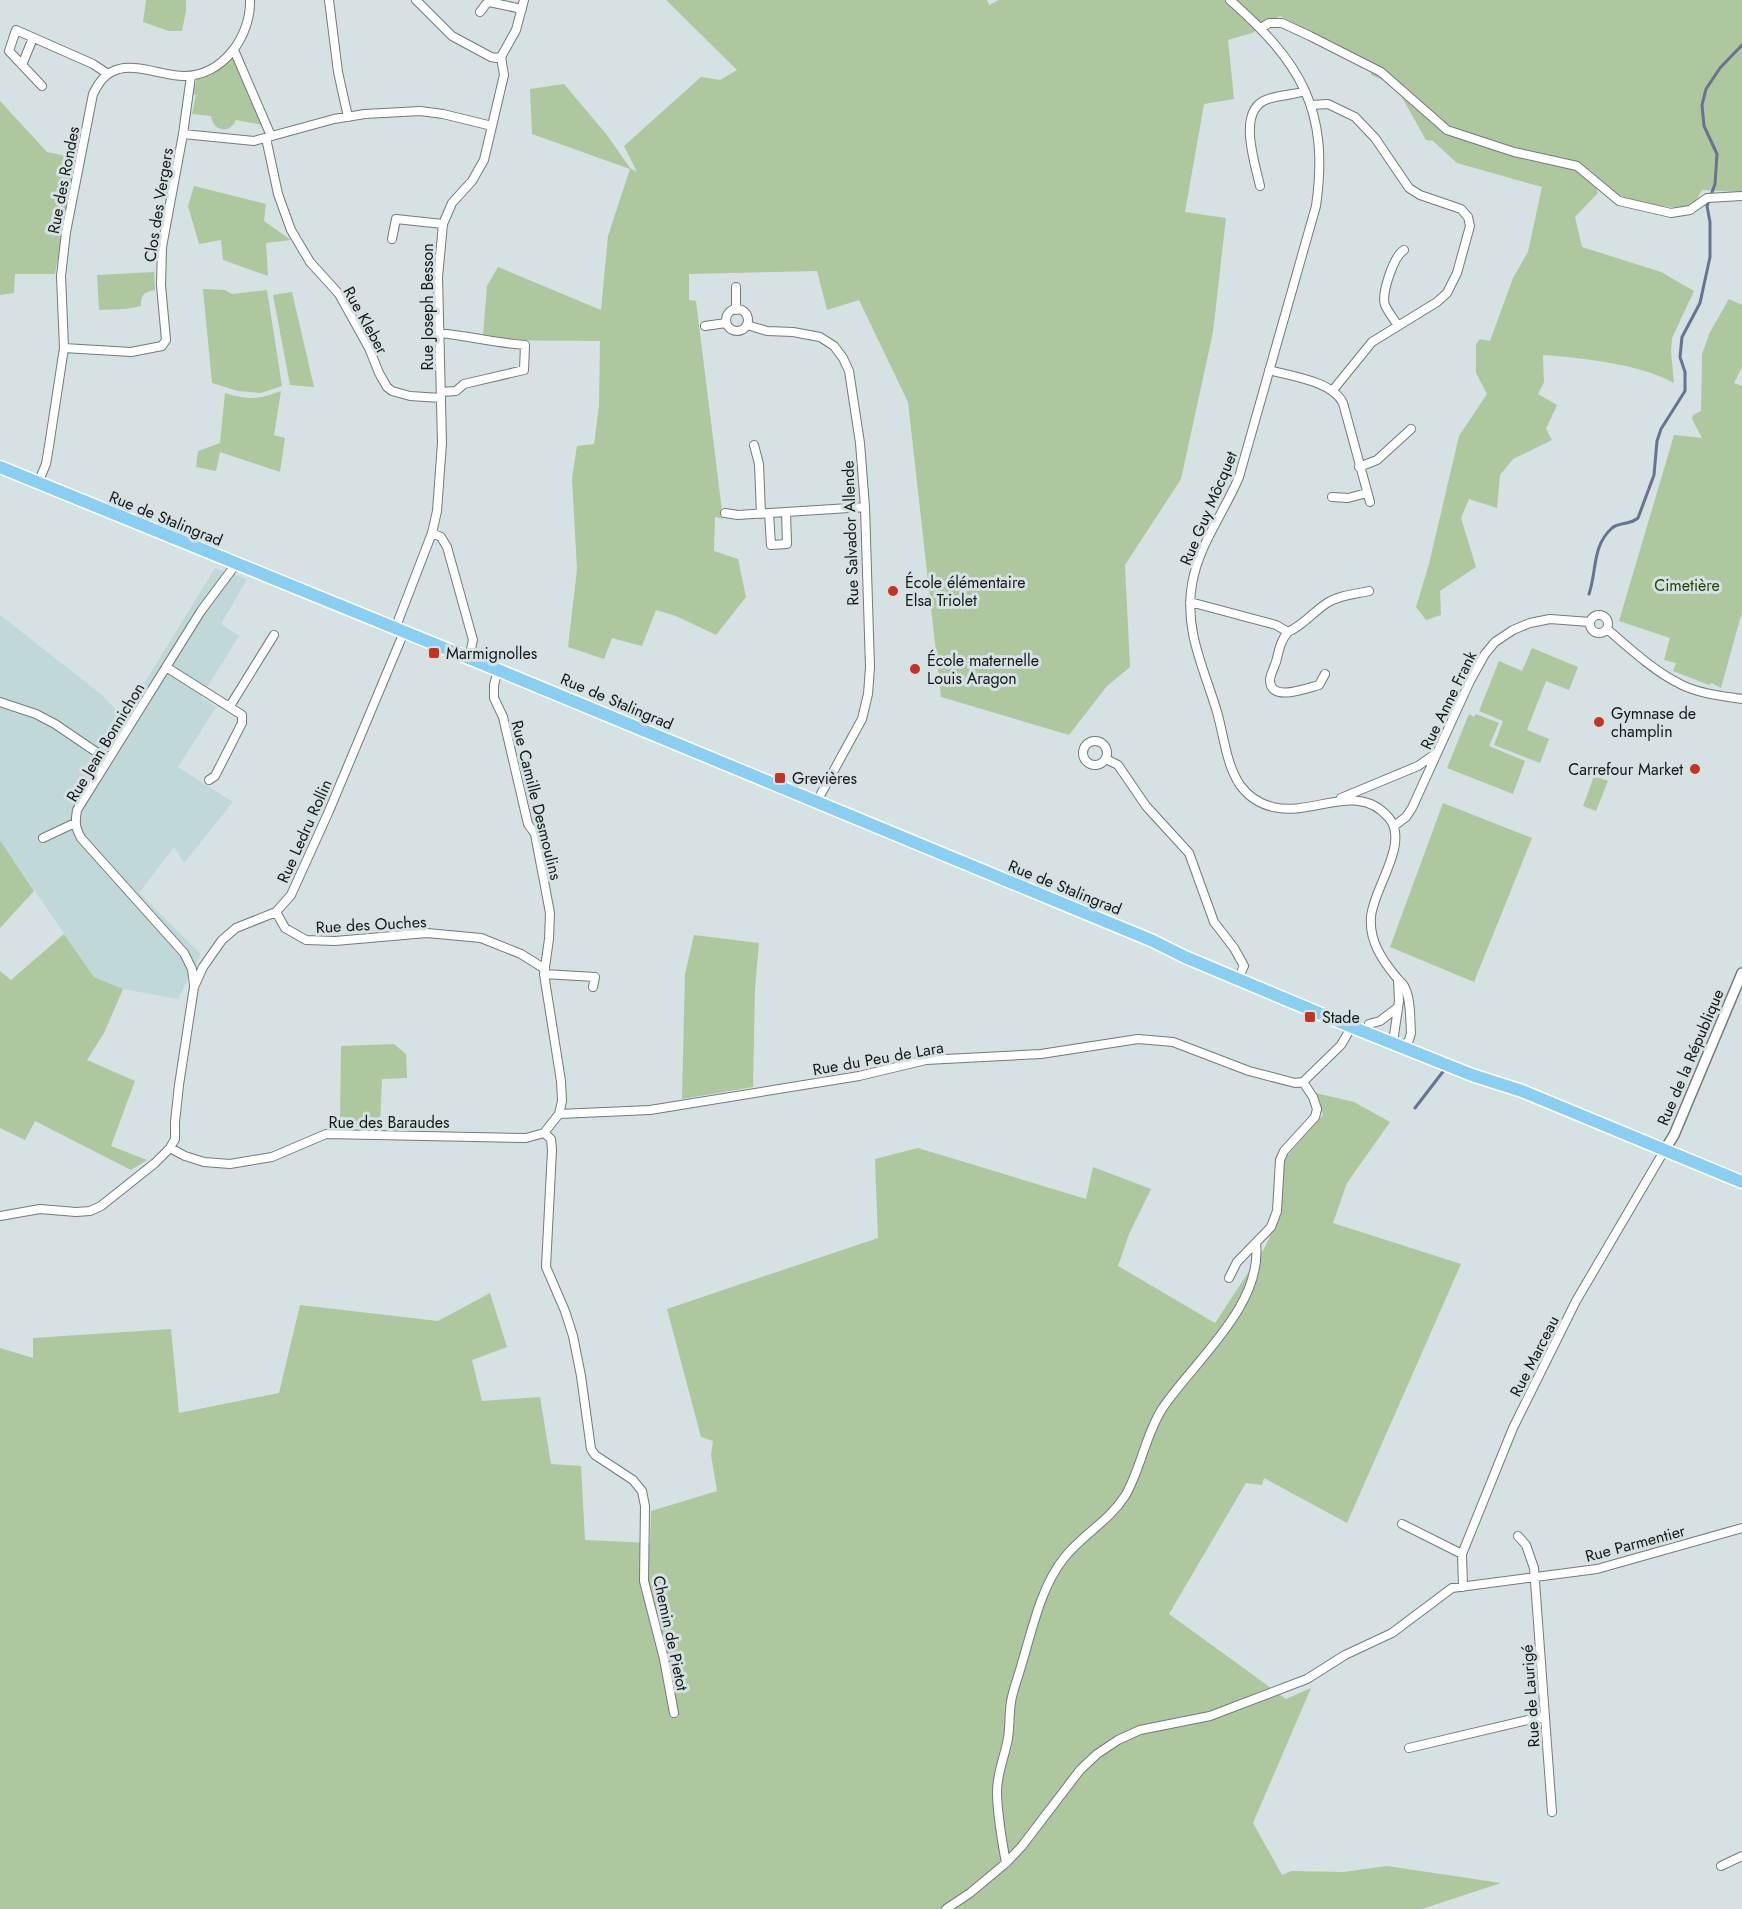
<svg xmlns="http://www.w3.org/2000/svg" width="1742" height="1909" font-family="Jost,sans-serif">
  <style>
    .built { fill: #c1d8d9 }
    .green { fill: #afc79f }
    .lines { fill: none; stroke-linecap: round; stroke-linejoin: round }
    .stream { stroke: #68738f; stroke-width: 3 }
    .minor-casing { stroke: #707b7c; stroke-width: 10 }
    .tertiary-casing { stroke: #707b7c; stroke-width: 12 }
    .primary-casing { stroke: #fff; stroke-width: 15 }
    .minor { stroke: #fff; stroke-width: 8 }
    .tertiary { stroke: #fff; stroke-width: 9 }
    .primary { stroke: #8acef1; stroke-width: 12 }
    .poi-dot { fill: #c13522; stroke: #d5e1e2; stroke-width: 2 }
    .labels { text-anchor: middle; stroke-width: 6; stroke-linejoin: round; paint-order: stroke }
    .street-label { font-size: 16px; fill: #131717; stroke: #d5e1e2 }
    .poi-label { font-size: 16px; fill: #131717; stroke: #d5e1e2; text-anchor: start }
    .park-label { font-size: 16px; fill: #254307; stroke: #d5e1e2 }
  </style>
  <rect width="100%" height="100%" fill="#d5e1e2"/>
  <path class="built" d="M215,568L247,579L221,624L239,636L201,697L216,707L178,767L233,802L184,863L174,847L139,893L201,954L178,999L123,989L94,977L0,840V615L102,695L123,718Z"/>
  <path class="green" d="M146,0H186V11L182,31H169L143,22Z
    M666,0H987L989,5L999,0H1742V192L1702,190L1694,204L1682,208L1636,203L1615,193L1589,169L1598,193L1575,217L1582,247L1661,272L1694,291L1672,338L1671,352L1674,383C1640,364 1583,358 1543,355L1544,382L1538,394L1557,405L1546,429L1552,440L1513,459L1500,475L1497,508L1469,499L1461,518L1476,567L1440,591L1441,615L1426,620L1416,607L1429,564L1459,436L1487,394L1476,373V344L1480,339L1490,341L1513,278L1528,252L1542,187L1457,163L1433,141L1426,140L1395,85L1371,75L1375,64L1280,16L1252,33L1228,40L1234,99L1204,104L1185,212L1226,218L1213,332L1181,479L1125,565L1130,667L1107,686L1069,735L941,697L908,402L859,300L827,310L817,271L689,274V300L696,301L723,519L715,517L714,551L738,559L746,597L716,635L676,616L656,610L642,646L612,638L604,659L568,647L577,569L572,478L577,446L594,444L599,406L600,341L493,340L483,335L487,286L498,267L601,310L608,236L630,169L532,134L530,89L564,84L607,135L630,168L637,172L624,146L701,77L720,80L737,70Z
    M230,60H236L263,125L236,120C229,135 213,131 211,116L192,114L196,95L192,94L197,79L215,71Z
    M0,101L47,152L75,158L55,274H15L14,293L0,295Z
    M194,186L266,204L264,221L291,240L266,243L268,276L223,260L221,240L199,244L188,206Z
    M154,272L155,290C144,292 141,294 141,306L126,309L99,310L97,275Z
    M203,289L225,290L232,294L267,290L282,386L261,393L238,391L212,383Z
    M292,292L314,387L290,385L273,295Z
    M1729,299L1742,305V367L1734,383L1742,386V612L1721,688L1712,683L1709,685L1673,671L1676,663L1664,660L1670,638L1619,621L1674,435L1702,438L1692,419L1693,415L1701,411L1702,354L1710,332Z
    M281,391L274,435L285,438L280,472L220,452L216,471L196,467L198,451L220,443L225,393C249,400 257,400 281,391Z
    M1532,648L1578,667L1569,690L1546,681L1527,730L1549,739L1540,763L1494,745L1503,721L1479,711L1499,661L1522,671Z
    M1469,714L1474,717L1476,714L1499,723L1489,746L1525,761L1513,794L1447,768Z
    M1594,776L1608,781L1596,811L1583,806Z
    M1443,803L1532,838L1474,982L1390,947Z
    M0,840L34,891L0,928Z
    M64,934L94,977L123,989L104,1033L87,1060L135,1081L111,1146L147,1160L131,1170L35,1121L25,1140L0,1128V971L11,980Z
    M694,935L759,943L755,988L753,1087L682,1099L685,974Z
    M394,1044L406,1054L407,1078L382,1079L380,1125H340L341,1046Z
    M1316,1093L1354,1102L1390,1122L1347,1183L1333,1223L1461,1264L1347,1523L1264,1478L1262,1485L1246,1483L1169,1614L1286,1699L1311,1688L1253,1823L1282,1875L1291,1871L1344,1872L1387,1866L1501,1883L1422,1909H0V1348L33,1358V1338L171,1329L179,1413L279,1393L300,1305L438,1321L490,1293L507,1347L472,1360L482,1401L540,1397L551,1464L581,1466L585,1540L650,1543L651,1511L717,1491L711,1455L713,1441L701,1437L667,1309L878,1238L875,1159L918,1148L1086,1199L1093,1167L1151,1189L1129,1234L1118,1266L1215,1323L1265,1247L1282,1212V1169L1286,1157L1323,1115Z"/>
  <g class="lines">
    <path class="stream" d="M1589,594C1597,570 1592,546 1612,528C1619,522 1630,525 1638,518L1654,475L1657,441L1661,429L1685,391V372L1680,357L1682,337L1700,303L1710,257V222L1707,206L1715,184L1717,154L1704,126L1702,105L1706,89L1720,68L1742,45
      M1415,1108L1445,1069"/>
    <g class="minor-casing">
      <path id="minor" d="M329,0L338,72L348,117
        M1230,0C1300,62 1330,109 1316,206L1239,477C1224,513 1199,544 1192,584C1184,631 1204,668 1217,712C1224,736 1226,764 1240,785C1248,796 1260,804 1273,807C1312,817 1358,780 1389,818C1410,843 1373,889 1371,917C1369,941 1382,960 1397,978C1399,981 1404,984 1405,988C1411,1000 1410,1020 1411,1033L1409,1040L1404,1046
        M480,12L486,4L489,2L522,9
        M1261,28L1269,23H1282L1310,36L1381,72L1447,130L1514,152L1577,166L1619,201L1671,213L1690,210L1707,198L1742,196
        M234,50L271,136
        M501,57L516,30L524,0
        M22,65L33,38
        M42,86L9,51L16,30L93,64L108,74
        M1311,105L1328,104L1355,117L1375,138L1409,188L1420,195L1461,209L1468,217L1470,226L1457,273L1447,293L1437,302L1372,342L1333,390
        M183,134L254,141L334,119L365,114L420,111L443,114L492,126
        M266,138L278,194L291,230L310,262L339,294L369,348L379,373L387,387L392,391L410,396L441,398
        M1260,186C1255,163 1236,109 1268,99C1280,95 1293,95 1305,91
        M392,239L396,219L443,224
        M736,287V310
        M726 320a11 11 0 1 1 22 0a11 11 0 1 1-22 0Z
        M747,325L767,331L793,332L820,337L834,346L843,358L849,371L860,443L865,507L870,667L868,694L862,719L816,803
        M705,326L726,323
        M1398,326C1394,319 1388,312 1385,305C1381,293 1394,256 1404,250
        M439,333C469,336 496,343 525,345L524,370L464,384L456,391L441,392
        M64,348L131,352L162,346L166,340L161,285L162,247L183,134L191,76
        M1269,370C1291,376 1332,381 1343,403L1370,502
        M754,445L759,464L761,514
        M1359,467L1377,460L1411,429
        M38,483L46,464L49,446L64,348L61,276L66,232L93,94C99,82 105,73 119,69C139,64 163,76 184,76C223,76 251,36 250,0
        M1332,497L1348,498L1367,493
        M725,513L738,515L865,507
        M769,513L771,545L787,544L786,512
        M432,533L441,537L447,547L473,640L469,658
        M1190,602L1276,625L1288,632C1280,641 1279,651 1276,662C1274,668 1270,675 1270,680C1270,703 1307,688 1319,685L1325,674
        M1590 624a9 9 0 1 1 18 0a9 9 0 1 1-18 0Z
        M395,629L432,533L437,511L442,443L438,277L443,224L452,203L472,181L484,160L504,75L501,57L496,58L491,57L452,36L416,0
        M1607,629C1630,649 1655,672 1682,685C1701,694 1722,696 1742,699
        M1288,632C1304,625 1313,612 1327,603C1339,595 1356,594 1369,591
        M166,667L242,715V723L215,776L209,780
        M498,670L494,685V698L503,717L528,824L535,834L550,913L549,939L544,974L561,1081L562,1101L559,1114L544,1133L551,1139L552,1150L546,1267L565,1311L573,1336L581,1376L591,1449L595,1455L633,1480L642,1491L645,1506L644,1581L664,1659L674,1713
        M0,702L36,714L55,724L108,760
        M230,706L274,635
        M1083 753a12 12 0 1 1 24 0a12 12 0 1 1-24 0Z
        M1106,759L1118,765L1146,806L1189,853L1214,922L1234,948L1244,966L1238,979
        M1341,798L1418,766L1435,754
        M1394,826L1406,817L1412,808L1470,681L1485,654L1495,642L1513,630L1530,623L1550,619L1590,622
        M43,838L75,823
        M276,912L285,928L306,940L335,941L427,933L481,938L521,954L545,969
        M544,974L595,977L593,987
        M194,985L192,969L184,953L81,838C75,827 75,822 77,810L201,611L236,564
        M1369,1024L1380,1021L1397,1008
        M1393,1042L1399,1001L1398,980
        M559,1114L650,1110L859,1076L926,1060L1041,1054L1138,1039L1173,1042L1249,1071L1295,1083L1303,1082
        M170,1148L185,1156L204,1162L230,1164L272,1157L326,1134L526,1138L544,1133
        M0,1216L40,1209L76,1212L90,1211L101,1206L155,1163L170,1148L175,1139V1122L179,1085L194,987L203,967L222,940L236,928L276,912L291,895L329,811L404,632
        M1229,1278L1237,1262L1271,1227L1277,1211L1280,1160L1284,1151L1315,1117L1317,1109L1313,1097L1303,1082L1341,1045L1356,1019
        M1402,1524L1462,1554
        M1518,1536L1526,1545L1534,1568L1552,1812
        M1463,1587L1462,1554L1513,1428L1576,1301L1664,1151
        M1409,1748L1545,1716
        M1006,1863C1002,1840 997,1815 997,1791C997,1773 1005,1756 1008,1738C1010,1726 1009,1714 1011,1702C1013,1689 1019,1675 1022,1663C1033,1627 1041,1587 1064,1558C1082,1535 1109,1521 1125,1496C1141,1469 1145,1436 1162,1409C1194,1361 1263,1306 1256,1243
        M1721,1866L1742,1856
        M946,1909L970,1893L1006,1863L1022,1846L1080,1770L1097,1754L1118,1740L1140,1730L1210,1716L1307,1679L1345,1655L1392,1633L1452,1588L1597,1569L1742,1528"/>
    </g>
    <g class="tertiary-casing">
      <path id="tertiary" d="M1664,1151L1674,1135L1742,973"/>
    </g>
    <g class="primary-casing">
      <path id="primary" d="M0,467L498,670L1153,941L1185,957L1352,1027L1472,1075L1522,1091L1742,1182"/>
    </g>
    <use href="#minor" class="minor"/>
    <use href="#tertiary" class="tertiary"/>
    <use href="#primary" class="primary"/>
  </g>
  <g class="poi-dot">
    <circle cx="893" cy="591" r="6"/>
    <rect x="428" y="647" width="12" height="12" rx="3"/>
    <circle cx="915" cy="669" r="6"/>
    <circle cx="1599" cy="722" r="6"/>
    <circle cx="1695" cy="769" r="6"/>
    <rect x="774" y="772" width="12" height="12" rx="3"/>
    <rect x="1304" y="1011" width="12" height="12" rx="3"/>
  </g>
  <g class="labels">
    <g class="street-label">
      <text transform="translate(63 180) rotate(-79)" y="6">Rue des Rondes</text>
      <text transform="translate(158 205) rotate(-81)" y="6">Clos des Vergers</text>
      <text transform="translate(427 307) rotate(-90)" y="6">Rue Joseph Besson</text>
      <text transform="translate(366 320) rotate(61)" y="6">Rue Kleber</text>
      <text transform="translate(1208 508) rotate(-67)" y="6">Rue Guy Môcquet</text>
      <text transform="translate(166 518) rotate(22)" y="6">Rue de Stalingrad</text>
      <text transform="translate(850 533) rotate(-92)" y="6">Rue Salvador Allende</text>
      <text transform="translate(1448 700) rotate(-64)" y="6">Rue Anne Frank</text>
      <text transform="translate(617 701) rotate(23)" y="6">Rue de Stalingrad</text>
      <text transform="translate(105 742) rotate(-59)" y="6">Rue Jean Bonnichon</text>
      <text transform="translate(537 800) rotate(76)" y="6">Rue Camille Desmoulins</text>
      <text transform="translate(304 831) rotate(-66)" y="6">Rue Ledru Rollin</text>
      <text transform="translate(1065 887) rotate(22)" y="6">Rue de Stalingrad</text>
      <text transform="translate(371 924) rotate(-3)" y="6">Rue des Ouches</text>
      <text transform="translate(1690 1057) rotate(-67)" y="6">Rue de la République</text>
      <text transform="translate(878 1058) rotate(-10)" y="6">Rue du Peu de Lara</text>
      <text x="389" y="1128">Rue des Baraudes</text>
      <text transform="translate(1534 1356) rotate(-63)" y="6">Rue Marceau</text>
      <text transform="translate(1635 1543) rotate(-15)" y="6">Rue Parmentier</text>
      <text transform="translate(671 1633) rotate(78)" y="6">Chemin de Pietot</text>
      <text transform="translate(1530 1696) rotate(-94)" y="6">Rue de Laurigé</text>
    </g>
    <g class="poi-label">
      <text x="905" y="588">École élémentaire<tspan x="905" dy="18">Elsa Triolet</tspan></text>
      <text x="446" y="659">Marmignolles</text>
      <text x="927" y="666">École maternelle<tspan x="927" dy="18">Louis Aragon</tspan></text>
      <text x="1611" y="719">Gymnase de<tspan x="1611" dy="18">champlin</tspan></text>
      <text x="1683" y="775" text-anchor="end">Carrefour Market</text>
      <text x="792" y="784">Grevières</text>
      <text x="1322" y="1023">Stade</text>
    </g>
    <g class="park-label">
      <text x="1687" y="591">Cimetière</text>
    </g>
  </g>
</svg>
